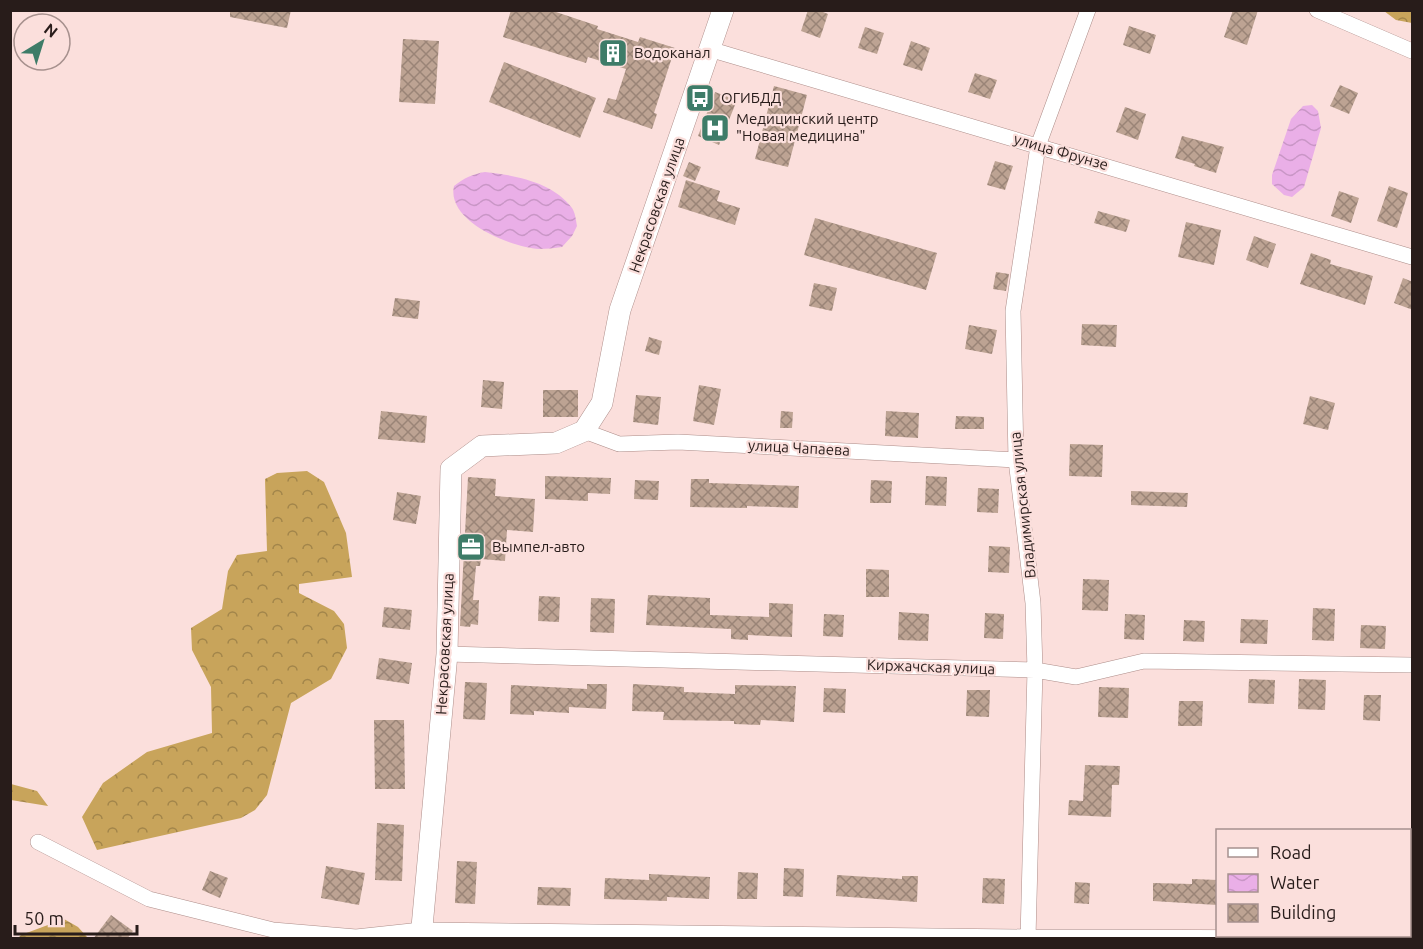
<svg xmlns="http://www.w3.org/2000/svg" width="1423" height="949" font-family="Ubuntu,sans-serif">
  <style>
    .forest { fill: url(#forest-crowns) }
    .water { fill: url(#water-waves) }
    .building { fill: url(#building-cross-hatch) }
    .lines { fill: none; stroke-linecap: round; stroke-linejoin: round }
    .street-casing { stroke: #ad8d89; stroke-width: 16 }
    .secondary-casing { stroke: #ad8d89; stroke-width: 22 }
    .street { stroke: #fff; stroke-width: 15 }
    .secondary { stroke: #fff; stroke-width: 21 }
    .labels { text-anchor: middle; stroke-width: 4.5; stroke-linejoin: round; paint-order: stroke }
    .poi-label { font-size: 15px; fill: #281c1a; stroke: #fbdfdc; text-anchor: start }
    .street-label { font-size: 15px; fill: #281c1a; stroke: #fbdfdc }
  </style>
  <defs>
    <pattern id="forest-crowns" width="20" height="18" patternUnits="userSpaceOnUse" patternTransform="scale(1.5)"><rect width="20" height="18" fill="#c8a45b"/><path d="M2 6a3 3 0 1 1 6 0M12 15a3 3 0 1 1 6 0" fill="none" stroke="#a2854a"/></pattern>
    <pattern id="water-waves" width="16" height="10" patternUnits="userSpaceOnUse" patternTransform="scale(1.5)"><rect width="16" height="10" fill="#eaafe7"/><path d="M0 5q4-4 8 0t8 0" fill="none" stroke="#c996c6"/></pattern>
    <pattern id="building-cross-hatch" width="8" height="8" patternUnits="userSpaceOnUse" patternTransform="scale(1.5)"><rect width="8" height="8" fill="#bda393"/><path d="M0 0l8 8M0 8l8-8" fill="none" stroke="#9a8477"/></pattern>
  </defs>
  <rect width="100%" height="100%" fill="#fbdfdc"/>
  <path class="forest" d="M1384,11H1412V23L1396,20Z
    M307,471L324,482L346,533L352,577L299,584V593L334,611L344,624L347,648L331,679L291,703L267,795L255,810L241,818L97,850L82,817L103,783L147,752L212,733L211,687L192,650L191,628L222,609L228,571L237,555L267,551L265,479L277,473Z
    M11,784L37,791L48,806L11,800Z
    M64,919L78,927L88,938H18L21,935Z"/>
  <path class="water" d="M1312,105L1318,111L1321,128L1304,187L1292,197L1284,195L1272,184V175L1291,119L1303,106Z
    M485,172C514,175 553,182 572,208C575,212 576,220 577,226L572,236L562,247C555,248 546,249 539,249C510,247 446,221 454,186C464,178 473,174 485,172Z"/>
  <path class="building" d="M230,10H291L287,28L230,17Z
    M511,10H550L598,26L597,29L638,42L640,37L675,48L654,113L657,114L652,129L603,112L608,98L616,100L626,69L588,57L586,63L503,37Z
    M808,10H818L828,14L820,38L801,31Z
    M1233,10H1258L1247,45L1224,37Z
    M1129,26L1156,35L1150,54L1123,45Z
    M865,27L884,33L877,54L858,48Z
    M403,39L439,41L435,104L399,102Z
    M911,41L930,48L922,71L903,65Z
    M504,62L596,98L580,138L489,102Z
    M975,73L997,80L990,99L968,92Z
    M1340,85L1358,93L1349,114L1330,106Z
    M774,86L807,95L788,167L755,159Z
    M715,92L737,100L719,145L698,136Z
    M1125,107L1146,114L1138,140L1116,132Z
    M1182,136L1224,147L1216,173L1194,166L1195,164L1175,158Z
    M995,161L1013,166L1005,190L987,185Z
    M689,162L701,167L695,181L683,176Z
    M686,180L720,191L717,201L740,208L735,225L678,207Z
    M1389,186L1408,193L1397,228L1377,221Z
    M1339,191L1359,198L1351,223L1331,216Z
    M1098,211L1130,220L1126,232L1094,223Z
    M815,218L937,253L926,290L804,255Z
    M1186,222L1221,230L1214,265L1178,257Z
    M1254,236L1276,244L1268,268L1246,260Z
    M1311,253L1331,260L1330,264L1373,276L1365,305L1300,284Z
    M996,272L1009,274L1006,291L993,289Z
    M1403,278L1413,282V310L1394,303Z
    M814,283L837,288L832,311L809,306Z
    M395,298L420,301L418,319L392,316Z
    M1082,324L1117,325L1116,347L1081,345Z
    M969,325L997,330L992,354L965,349Z
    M649,337L662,341L659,355L645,351Z
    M483,380L504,382L502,409L481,407Z
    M699,385L721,389L714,425L693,421Z
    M543,390H578V417H543Z
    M636,395L661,397L658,425L633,422Z
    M1310,396L1335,403L1328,430L1303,424Z
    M381,411L427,416L425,443L378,439Z
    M781,411L793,412L792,428H780Z
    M886,411L919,413L918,438L885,436Z
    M956,416L984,417V429H955Z
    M1070,444L1103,445L1102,477L1069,476Z
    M545,476L611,478L610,494L588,493V501L545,499Z
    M926,476L947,477L946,506L925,505Z
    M468,477L496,479L495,496L535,499L533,532L507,530L505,561L481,559L480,566H476L473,600H479L478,625L471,624L470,627L460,626Z
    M691,479H709V483L799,486L798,508L747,506V508L690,507Z
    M635,480L659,481L658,500L634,499Z
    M871,480L892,481L891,503H870Z
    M978,488L999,489L998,513L977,512Z
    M1131,491L1188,493L1187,507L1131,505Z
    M397,492L421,496L416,524L393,520Z
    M989,546L1010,547L1009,573L988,572Z
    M866,569L889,570V597H866Z
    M1083,579L1109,580L1108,611L1082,610Z
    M648,595L710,598V615L769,617V603L793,604L792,637L748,635V640L731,639V629L646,625Z
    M539,596L560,597L559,622L538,621Z
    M591,598L615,599L614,633L590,632Z
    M384,607L412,610L410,630L382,627Z
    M1313,608L1335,609L1334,641L1312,640Z
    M899,612L929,614L928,641L898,640Z
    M985,613L1004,614L1003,639L984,638Z
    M824,614L844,615L843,637L823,636Z
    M1125,614L1145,615L1144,640L1124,639Z
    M1241,619L1268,620L1267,644L1240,643Z
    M1184,620L1205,621L1204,642L1183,641Z
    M1361,625L1386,626L1385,649L1360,648Z
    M379,658L412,663L409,684L376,679Z
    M1249,679L1275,680L1274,704L1248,703Z
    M1299,679L1326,680L1325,710L1298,709Z
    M465,682L487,683L485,720L463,719Z
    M587,684H607L606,709L569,707V713L534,711V715L510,714L511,685L587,689Z
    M633,684L684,687V692L735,694V685L796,686L794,722L761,720L760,725L734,724V721L663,720L664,712L632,711Z
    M1099,687L1129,688L1128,718L1098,717Z
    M824,688L846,689L845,713L823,712Z
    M967,690H990L989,717L966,716Z
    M1364,695H1381L1380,721L1363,720Z
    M1179,701H1203L1202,726H1178Z
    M374,720H404L405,789H375Z
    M1085,765L1120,766L1119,785H1112L1111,817L1068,815L1069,800L1083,801Z
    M377,823L404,825L402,881L375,880Z
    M457,861L477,862L475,904L455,903Z
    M326,866L365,873L359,905L321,898Z
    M784,868L804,869L803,897L783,896Z
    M210,871L228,878L220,898L202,890Z
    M738,872L758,873L757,899H737Z
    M649,874L710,877L709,899L667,897V901L604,899L605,878L649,880Z
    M837,875L902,879V876H918L917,902L836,896Z
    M983,878L1005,879L1004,904L982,903Z
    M1192,879L1218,880L1217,905L1153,901V883L1192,884Z
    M1075,882L1090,883L1089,904L1074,903Z
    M538,887L571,888L570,906L537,905Z
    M111,915L133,931L127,939H93Z"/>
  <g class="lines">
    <g class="street-casing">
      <path id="street" d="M1317,10L1412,51
        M709,49L1412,257
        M584,431L619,444L678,442L1016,460
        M447,654L1035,670L1076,677L1144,661L1412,665
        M38,842L149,899L273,930L356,937L421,930L1028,937L1353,938
        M1028,938L1035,670L1033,603L1016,460L1013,311L1038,146L1088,10"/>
    </g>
    <g class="secondary-casing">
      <path id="secondary" d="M421,938L447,654L451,469L482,446L556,443L584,431L602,403L620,310L723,10"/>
    </g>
    <use href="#street" class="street"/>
    <use href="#secondary" class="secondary"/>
  </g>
  <defs>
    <g id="building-square" transform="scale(1.5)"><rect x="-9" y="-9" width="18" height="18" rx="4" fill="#3e7c68" stroke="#fbdfdc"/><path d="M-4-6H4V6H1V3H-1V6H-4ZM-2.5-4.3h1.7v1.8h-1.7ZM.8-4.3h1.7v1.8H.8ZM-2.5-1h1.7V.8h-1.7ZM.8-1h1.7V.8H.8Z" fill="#fff"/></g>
    <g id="bus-square" transform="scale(1.5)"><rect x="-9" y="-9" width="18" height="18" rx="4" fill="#3e7c68" stroke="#fbdfdc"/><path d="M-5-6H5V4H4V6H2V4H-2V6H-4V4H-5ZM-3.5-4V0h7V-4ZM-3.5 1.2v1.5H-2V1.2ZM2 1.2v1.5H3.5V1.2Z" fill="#fff"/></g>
    <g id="hospital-square" transform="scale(1.5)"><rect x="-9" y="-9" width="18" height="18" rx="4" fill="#3e7c68" stroke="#fbdfdc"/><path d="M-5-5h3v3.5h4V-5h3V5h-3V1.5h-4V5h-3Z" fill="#fff"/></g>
    <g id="office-square" transform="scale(1.5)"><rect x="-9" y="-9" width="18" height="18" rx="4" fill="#3e7c68" stroke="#fbdfdc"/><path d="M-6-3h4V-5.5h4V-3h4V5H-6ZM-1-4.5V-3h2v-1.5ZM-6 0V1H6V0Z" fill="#fff"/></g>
  </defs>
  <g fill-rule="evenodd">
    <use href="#building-square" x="613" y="53"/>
    <use href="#bus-square" x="700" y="98"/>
    <use href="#hospital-square" x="715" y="128"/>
    <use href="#office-square" x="471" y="547"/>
  </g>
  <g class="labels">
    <g class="poi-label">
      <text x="634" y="58">Водоканал</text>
      <text x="721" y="103">ОГИБДД</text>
      <text x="736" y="124">Медицинский центр<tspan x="736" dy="17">"Новая медицина"</tspan></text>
      <text x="492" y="552">Вымпел-авто</text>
    </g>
    <g class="street-label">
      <text transform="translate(1061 152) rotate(16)" y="5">улица Фрунзе</text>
      <text transform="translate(657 205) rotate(-71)" y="5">Некрасовская улица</text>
      <text transform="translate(799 448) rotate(3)" y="5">улица Чапаева</text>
      <text transform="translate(1023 505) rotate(-96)" y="5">Владимирская улица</text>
      <text transform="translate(445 644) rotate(-87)" y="5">Некрасовская улица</text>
      <text transform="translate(931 667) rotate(2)" y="5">Киржачская улица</text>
    </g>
  </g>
  <rect width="1423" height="949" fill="none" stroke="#281c1a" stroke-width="24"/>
  <rect x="1216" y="829" width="195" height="108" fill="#fbdfdc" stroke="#a7918e" stroke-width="1.5"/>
  <rect x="1228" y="848" width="30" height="9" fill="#ffffff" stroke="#a7918e" stroke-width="1.5"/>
  <text x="1270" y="859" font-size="18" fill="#281c1a">Road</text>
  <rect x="1228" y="874" width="30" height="18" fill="url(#water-waves)" stroke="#a7918e" stroke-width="1.5"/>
  <text x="1270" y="889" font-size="18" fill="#281c1a">Water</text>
  <rect x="1228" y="904" width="30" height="18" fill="url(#building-cross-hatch)" stroke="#a7918e" stroke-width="1.5"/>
  <text x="1270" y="919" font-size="18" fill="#281c1a">Building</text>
  <g transform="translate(42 42) rotate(38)"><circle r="28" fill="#fbdfdc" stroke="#a7918e" stroke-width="1.5"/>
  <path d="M0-4.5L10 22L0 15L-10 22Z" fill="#3e7c68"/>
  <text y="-9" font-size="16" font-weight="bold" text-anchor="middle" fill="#281c1a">N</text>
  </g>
  <path d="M15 925v9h122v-9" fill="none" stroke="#281c1a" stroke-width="3"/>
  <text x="24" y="925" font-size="18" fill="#281c1a" stroke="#fbdfdc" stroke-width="4.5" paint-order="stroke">50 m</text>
</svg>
